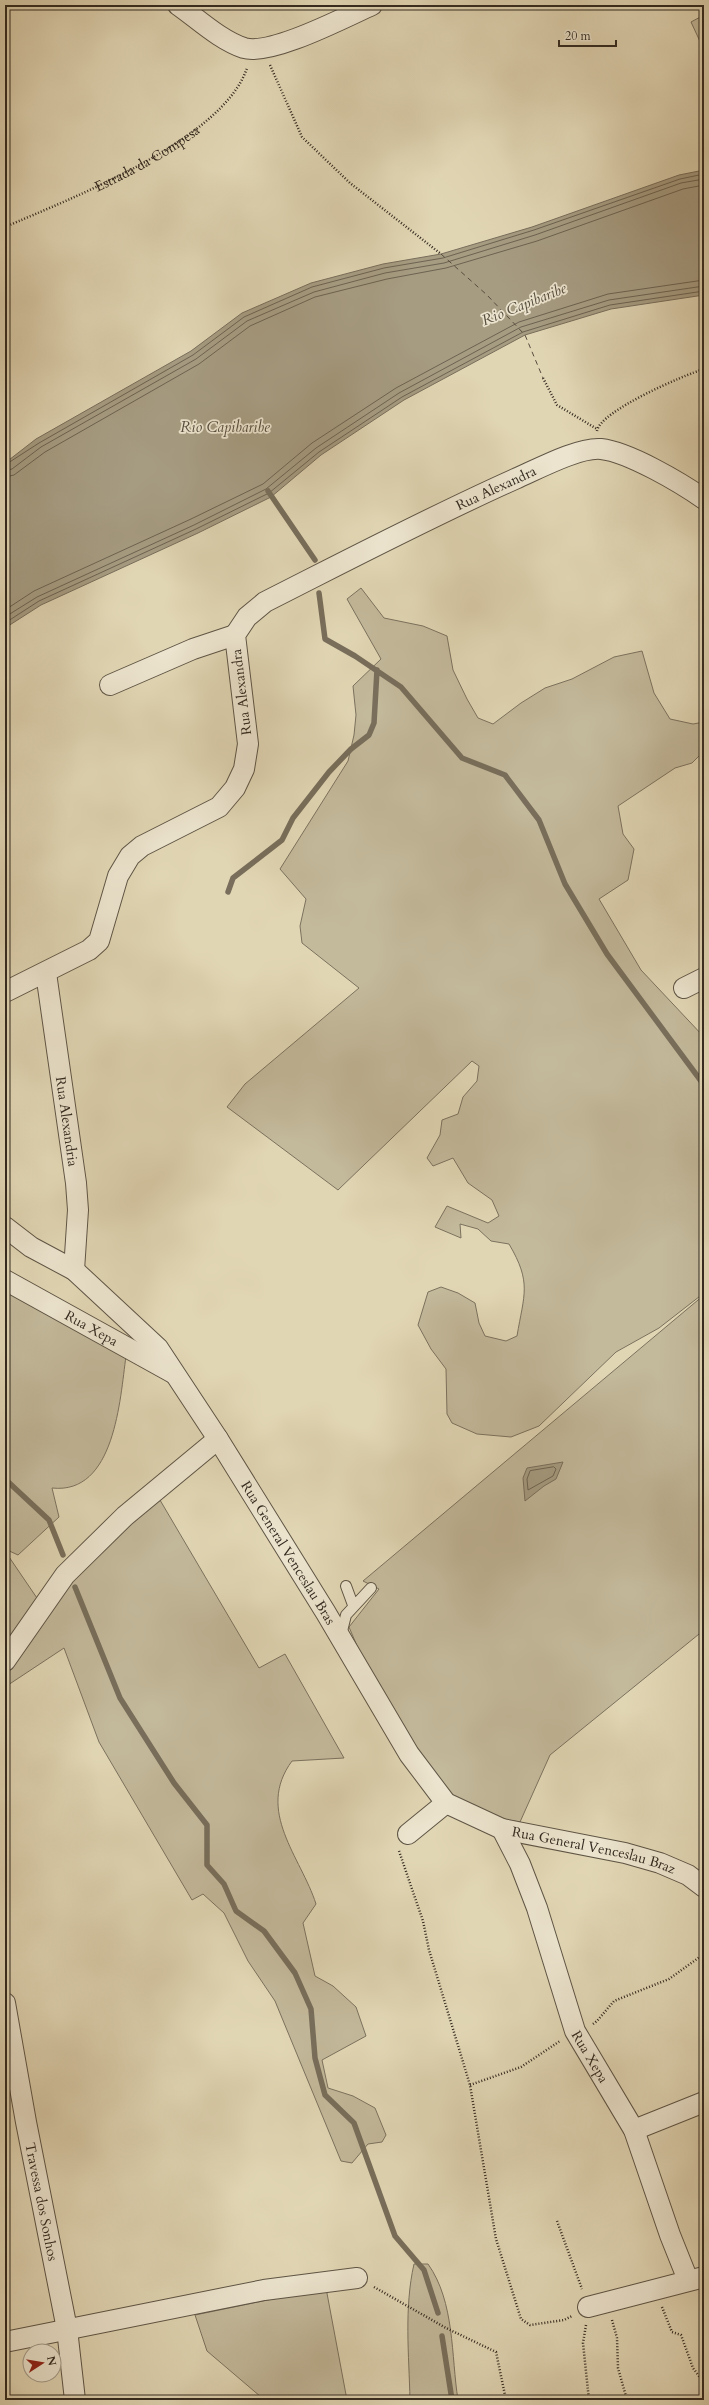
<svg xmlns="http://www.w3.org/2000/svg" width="709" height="2405" font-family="Cardo,serif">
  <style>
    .green { fill: #c3b99b; stroke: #7b725e }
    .water { fill: #a69c82; stroke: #786e5b }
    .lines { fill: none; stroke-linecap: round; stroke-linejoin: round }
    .shore { stroke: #6c6351; stroke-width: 1 }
    .stream { stroke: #786e5b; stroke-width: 5.5 }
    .ferry { stroke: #564c3d; stroke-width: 1; stroke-dasharray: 5 4; stroke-linecap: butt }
    .lane-casing { stroke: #5e5545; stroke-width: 12 }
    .street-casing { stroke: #5e5545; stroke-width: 22 }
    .path { stroke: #332a20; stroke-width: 2.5; stroke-dasharray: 1 2; stroke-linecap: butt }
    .lane { stroke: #ece4ce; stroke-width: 10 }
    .street { stroke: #ece4ce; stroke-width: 20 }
    .labels { text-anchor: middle; stroke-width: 3.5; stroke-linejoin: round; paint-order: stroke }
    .street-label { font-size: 14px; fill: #332a20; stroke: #ece4ce }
    .water-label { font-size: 15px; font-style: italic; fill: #564c3d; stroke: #ece4ce }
  </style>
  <rect width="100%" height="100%" fill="#e1d6b4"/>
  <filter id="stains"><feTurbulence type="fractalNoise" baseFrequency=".005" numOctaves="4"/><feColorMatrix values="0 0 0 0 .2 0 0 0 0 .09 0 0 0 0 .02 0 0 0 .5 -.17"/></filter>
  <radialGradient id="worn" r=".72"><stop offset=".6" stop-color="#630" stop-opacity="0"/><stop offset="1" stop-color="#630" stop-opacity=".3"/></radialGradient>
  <path class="green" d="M704,15V50L691,22Z
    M361,588L384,618L423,626L447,636L453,670L467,699L478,718L493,724L521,703L545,688L572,679L614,657L642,651L654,693L670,719L693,724L704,722V751L692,763L675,768L618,806L623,834L634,849L628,880L599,899L641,970L704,1037V1293L659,1328L616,1352L539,1426L511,1437L477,1434L452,1423L447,1414L446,1369L431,1349L418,1325L428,1292L441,1287L458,1293L475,1303L479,1323L485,1336L506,1341L517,1336C524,1294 532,1283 509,1244L491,1241L478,1229L460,1224L461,1238L435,1227L447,1206L488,1223L499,1216L492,1200L468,1183L453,1158L433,1166L427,1158L440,1135L442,1120L458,1114L463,1097L477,1081L479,1066L472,1061L338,1190L227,1107L245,1084L359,988L302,943L300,926L306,899L280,869L348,761L354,735L356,715L353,686L381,659L347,599Z
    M5,1290L126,1356C120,1399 115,1495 52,1488L59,1517L18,1555L5,1549Z
    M704,1295V1630L550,1755L520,1822L489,1817L442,1792L363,1660L349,1627L379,1589L363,1581Z
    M157,1495L259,1668L285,1654L344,1758L292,1761C255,1811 301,1857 316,1904L303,1923L315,1976L333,1986L356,2007L366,2036L322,2060L328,2088L353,2096L375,2108L386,2135L382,2142L368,2144L352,2163L341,2161L275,2001L248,1961L224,1913L203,1894L192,1900L99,1742L64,1648L5,1687V1674L41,1624L51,1605L94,1555Z
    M5,1551L39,1601L5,1648Z
    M414,2264H428C455,2302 451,2356 458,2400H410C409,2355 404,2308 414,2264Z
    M326,2288L347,2400H260L261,2397L207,2351L195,2315Z"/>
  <path class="water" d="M704,170V295L611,309L525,335L404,400L321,455L271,497L198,533L41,605L5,628V463L36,439L191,351L242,313L311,283L383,264L441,254L532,227L679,175Z
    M563,1462L556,1479L544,1486L525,1501L523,1478L527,1468Z"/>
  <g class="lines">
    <path class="shore" d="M5,465L39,443L193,355L244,317L312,287L384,268L443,258L534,230L680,179L704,174
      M5,471L12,469L41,447L196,359L247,321L314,292L385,273L444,263L535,235L681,183L704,179
      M5,477L14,475L45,452L199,364L250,326L315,297L387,279L446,268L537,241L683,189L704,185
      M5,610L34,591L191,519L263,484L312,443L396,388L519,322L608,294L704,280
      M5,617L37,597L194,525L266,489L316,448L399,393L521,327L609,300L704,286
      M5,623L39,601L196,529L269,493L319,452L402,397L523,332L610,305L704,291
      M554,1467L556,1469L553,1476L528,1490L527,1479L530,1471Z"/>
    <path class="stream" d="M268,491L315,560
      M319,593L325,639L355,656L401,687L462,758L505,775L539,820L565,884L607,954L704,1085
      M228,892L233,878L282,840L293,818L329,772L351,749L369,735L374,723L377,670
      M5,1479L49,1520L63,1555
      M75,1587L120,1698L174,1783L207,1825V1865L224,1884L236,1911L264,1931L295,1973L311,2009L315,2058L325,2095L354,2123L395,2236L424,2270L438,2313
      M442,2336L452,2400"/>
    <path class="ferry" d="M441,254L487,295L525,335L543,378"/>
    <g class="lane-casing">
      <path id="lane" d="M346,1586L353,1605
        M341,1635L346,1615L371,1588"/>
    </g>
    <g class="street-casing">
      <g id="street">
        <path d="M178,5C198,19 220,40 244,48C271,56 345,17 372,5"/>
        <path d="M110,685L193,649L235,635"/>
        <path id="s2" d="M46,973L76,1183L78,1210L74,1270"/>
        <path d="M684,988L704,978"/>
        <path id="s3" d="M5,992L89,950L99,941L118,876L130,856L142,846L219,807L235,788L244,769L248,744L235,635L247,617L265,602C348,560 430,517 515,479C536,470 578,447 601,449C629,452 681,483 704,499"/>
        <path id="s4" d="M5,1227L31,1247L74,1270L158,1348L218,1439L326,1613L409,1754L446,1803L502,1829L625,1853L660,1863L688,1875L704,1887"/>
        <path id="s5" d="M5,1280L173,1373"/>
        <path d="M5,1661L65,1575L125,1516L218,1439"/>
        <path id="s6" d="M502,1829L520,1864L537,1908L575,2031L634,2130L670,2235L688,2280"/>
        <path d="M408,1834L446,1803"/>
        <path id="s7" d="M5,2003L26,2122L67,2329L75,2400"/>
        <path d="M634,2130L704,2102"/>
        <path d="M588,2307L704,2277"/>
        <path d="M5,2342L264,2290L357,2278"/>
      </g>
    </g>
    <g class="path">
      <path d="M270,65L302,137L350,183L441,254"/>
      <path id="s1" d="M5,227C72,198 223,140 247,68"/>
      <path d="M543,378L557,405L597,429"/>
      <path d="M597,431C600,411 684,375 704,369"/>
      <path d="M399,1851L423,1921L429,1950L470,2085L496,2239L521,2319L530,2325L564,2320L572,2316"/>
      <path d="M593,2024L597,2021L614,2001L669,1979L704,1954"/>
      <path d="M470,2085L521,2067L560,2041"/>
      <path d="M557,2221L582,2289"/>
      <path d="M374,2287L446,2328L496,2352L506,2400"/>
      <path d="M662,2307L672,2332L681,2335L693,2368L704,2383"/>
      <path d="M612,2320L617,2338L618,2368L627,2400"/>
      <path d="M586,2325L583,2343L589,2400"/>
    </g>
    <use href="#lane" class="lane"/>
    <use href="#street" class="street"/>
  </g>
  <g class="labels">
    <g class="street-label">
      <text dy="5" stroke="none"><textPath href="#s1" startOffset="158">Estrada da Compesa</textPath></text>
      <text dy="5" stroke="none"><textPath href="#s3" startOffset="784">Rua Alexandra</textPath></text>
      <text transform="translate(241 692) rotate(-97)" y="5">Rua Alexandra</text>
      <text dy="5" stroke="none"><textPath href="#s2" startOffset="150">Rua Alexandria</textPath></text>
      <text dy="5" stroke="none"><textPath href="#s5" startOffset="99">Rua Xepa</textPath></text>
      <text dy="5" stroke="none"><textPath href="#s4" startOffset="439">Rua General Venceslau Bras</textPath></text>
      <text dy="5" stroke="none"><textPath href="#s4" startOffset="891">Rua General Venceslau Braz</textPath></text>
      <text dy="5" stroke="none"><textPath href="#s6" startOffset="245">Rua Xepa</textPath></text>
      <text dy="5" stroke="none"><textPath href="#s7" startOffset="202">Travessa dos Sonhos</textPath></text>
    </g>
    <g class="water-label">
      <text transform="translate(524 304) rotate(-22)" y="5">Rio Capibaribe</text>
      <text x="225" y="432">Rio Capibaribe</text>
    </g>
  </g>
  <rect width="709" height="2405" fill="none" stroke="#e1d6b4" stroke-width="20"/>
  <rect x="6" y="6" width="697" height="2393" fill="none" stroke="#332a20" stroke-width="2"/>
  <rect x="10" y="10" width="689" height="2385" fill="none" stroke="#332a20"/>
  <g transform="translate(42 2363) rotate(78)"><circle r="19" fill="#ece4ce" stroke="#a29a88"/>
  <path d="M0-3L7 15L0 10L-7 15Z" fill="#8f2418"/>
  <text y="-6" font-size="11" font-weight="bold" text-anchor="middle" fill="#332a20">N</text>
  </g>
  <path d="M559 40v6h57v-6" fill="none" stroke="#332a20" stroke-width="2"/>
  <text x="565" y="40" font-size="12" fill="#332a20" stroke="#ece4ce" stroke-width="3" paint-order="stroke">20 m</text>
  <rect width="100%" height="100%" filter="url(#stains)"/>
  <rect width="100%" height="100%" fill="url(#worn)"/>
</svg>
